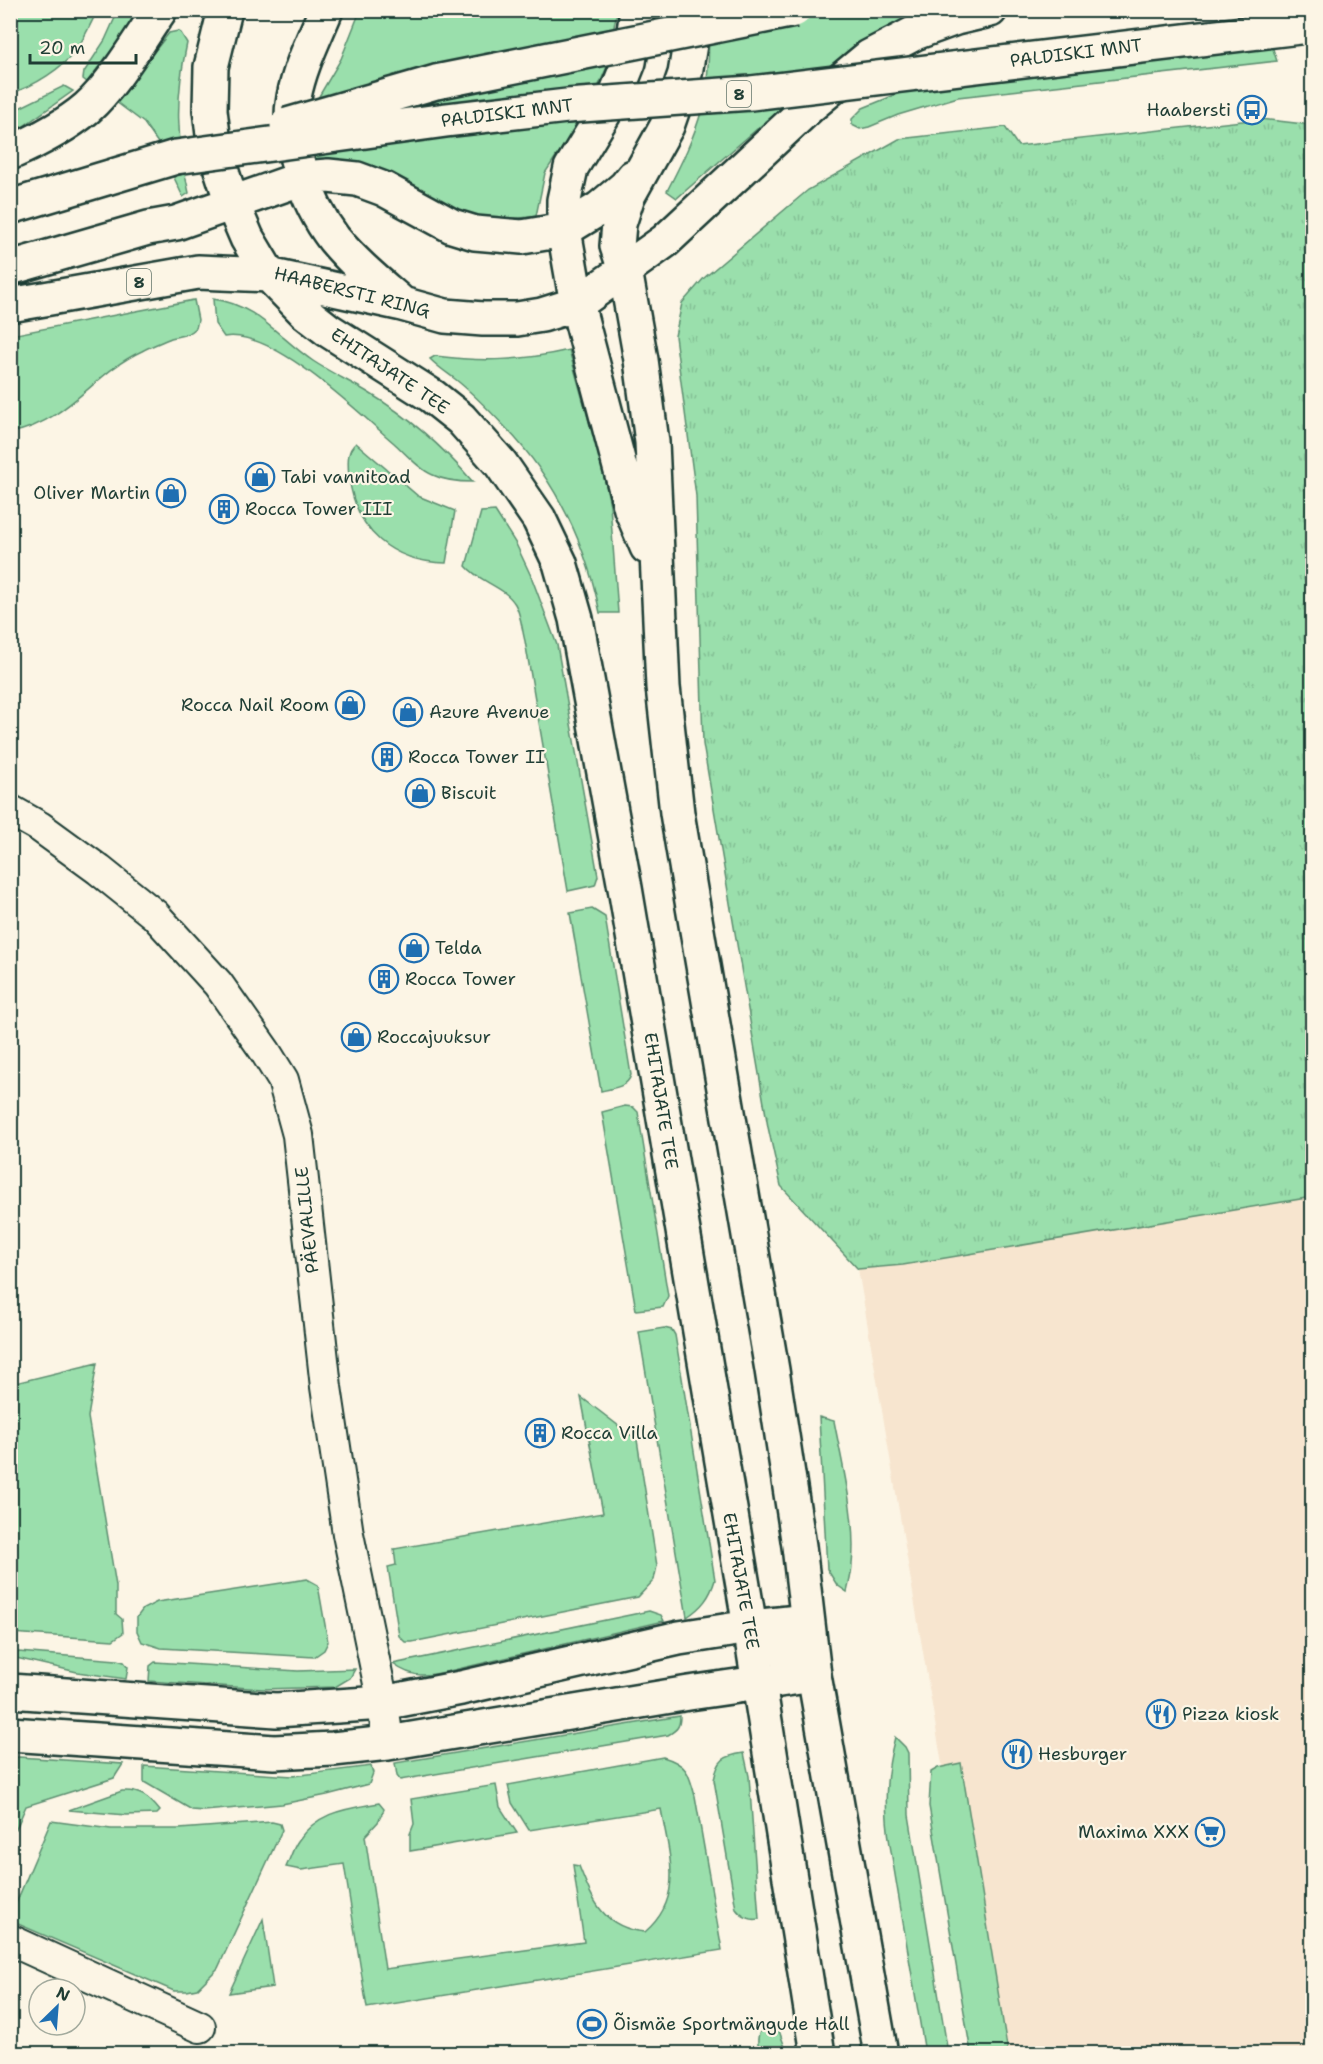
<svg xmlns="http://www.w3.org/2000/svg" width="1323" height="2064" font-family="'Shantell Sans',sans-serif">
  <style>
    .built { fill: #f7e5cf }
    .green { fill: #9adfac; stroke: #5c8e70; stroke-width: 1.5 }
    .park { fill: url(#park-tufts); stroke: #5c8e70; stroke-width: 1.5 }
    .lines { fill: none; stroke-linecap: round; stroke-linejoin: round }
    .minor-casing { stroke: #1f3d34; stroke-width: 34 }
    .secondary-casing { stroke: #1f3d34; stroke-width: 38 }
    .primary-casing { stroke: #1f3d34; stroke-width: 38 }
    .minor { stroke: #fcf5e5; stroke-width: 30 }
    .secondary { stroke: #fcf5e5; stroke-width: 33 }
    .primary { stroke: #fcf5e5; stroke-width: 33 }
    .primary-bridge-casing { stroke: #1f3d34; stroke-width: 38; stroke-linecap: butt }
    .primary-bridge { stroke: #fcf5e5; stroke-width: 33 }
    .labels { text-anchor: middle; stroke-width: 4.5; stroke-linejoin: round; paint-order: stroke }
    .shield { fill: #fcf5e5; stroke: #617469; stroke-width: 1.5 }
    .shield-label { font-size: 16px; font-weight: bold; fill: #1f3d34 }
    .street-label { font-size: 18px; fill: #1f3d34; stroke: #fcf5e5 }
    .poi-label { font-size: 18px; fill: #1f3d34; stroke: #fcf5e5; text-anchor: start }
  </style>
  <defs>
    <pattern id="park-tufts" width="24" height="20" patternUnits="userSpaceOnUse" patternTransform="scale(1.5)"><rect width="24" height="20" fill="#9adfac"/><path d="M3 7l-1-3M5 7V3M7 7l1-3M15 17l-1-3M17 17v-4M19 17l1-3" fill="none" stroke="#84c095"/></pattern>
  </defs>
  <rect width="100%" height="100%" fill="#fcf5e5"/>
  <filter id="ink" filterUnits="userSpaceOnUse"><feTurbulence type="fractalNoise" baseFrequency=".0167" numOctaves="2"/><feDisplacementMap in="SourceGraphic" scale="12" xChannelSelector="R" yChannelSelector="G"/><feConvolveMatrix kernelMatrix="1 2 1 2 8 2 1 2 1" color-interpolation-filters="sRGB"/></filter>
  <g filter="url(#ink)">
    <path class="built" d="M1312,1197V2053H991L858,1269Z"/>
    <path class="green" d="M11,10H97V11C91,23 85,37 77,49C63,68 33,87 11,93Z
      M118,11H139L127,30L87,82L83,79L84,72L105,40Z
      M360,11H617L606,69L581,126L557,155L545,173L536,216C490,224 449,209 405,196C374,187 344,177 313,168L318,98L341,59Z
      M708,11H974L834,69L765,122L677,198L667,191C681,164 694,138 702,109C710,78 709,42 708,11Z
      M1264,22L1277,61L958,97L898,115L869,127L860,129L852,125V119L863,108L917,86Z
      M178,31L181,33L187,43C175,98 176,138 189,193L183,197L158,143L144,123L115,101L169,33Z
      M64,86L73,91L11,135V112Z
      M213,299C256,304 279,338 313,361C331,373 351,382 369,393C409,417 443,447 473,482C460,482 445,481 433,475C419,469 406,454 394,443C359,413 272,327 224,337L215,324Z
      M194,300L198,320L196,328C188,336 181,335 171,338C162,342 151,346 142,351C92,374 71,420 11,433V335Z
      M569,350L604,475L610,505L618,613H600C586,544 555,479 505,427C490,411 473,393 455,379C447,373 438,367 430,359L435,356C482,362 522,361 569,350Z
      M356,443L418,496L455,511L446,563C392,562 356,532 349,477C348,464 346,451 356,443Z
      M495,511L516,544L531,576L557,645L598,876L595,885L568,891L525,641C522,630 521,614 515,604C504,586 479,582 466,566L481,512Z
      M592,909L605,917L631,1075C627,1088 612,1088 601,1091L570,913Z
      M625,1106L633,1107L638,1112L668,1296L663,1307L636,1310L602,1112Z
      M664,1328L672,1330L675,1335L715,1580C710,1597 702,1607 687,1617L639,1332Z
      M97,1363L88,1417L116,1586V1614L122,1619L123,1633L113,1640L11,1633V1384Z
      M581,1397L637,1440L657,1566L654,1580L638,1597L412,1642H405L399,1636L388,1567L396,1565L394,1549L603,1513Z
      M819,1417L834,1421C842,1463 857,1522 852,1564C852,1573 849,1583 847,1592L837,1585L827,1569Z
      M307,1579L318,1585L328,1642L324,1650L314,1657L161,1648L142,1642L137,1631V1617L143,1609L157,1602Z
      M649,1611L661,1615L664,1621L458,1669C432,1675 416,1681 393,1664Z
      M18,1652L117,1660L124,1662L128,1667L126,1679L77,1672L16,1658Z
      M155,1662L298,1671L355,1669L350,1678L335,1687L263,1689L149,1681L150,1666Z
      M680,1716C680,1727 677,1730 668,1735L400,1780L397,1776L395,1763Z
      M895,1737L905,1747L908,1753L909,1815L948,2053H925L890,1845C884,1807 885,1775 895,1737Z
      M744,1753L749,1776L759,1919C750,1921 741,1916 736,1909L714,1780C718,1759 724,1756 744,1753Z
      M19,1757L123,1764L114,1778L26,1806L16,1829L11,1826L10,1758Z
      M663,1757C687,1764 689,1773 695,1796L722,1950L367,2008L344,1864L301,1870L286,1867C290,1859 293,1848 298,1841C318,1811 347,1809 379,1803L384,1809L378,1822L365,1836L385,1969L584,1942L573,1865L579,1866C593,1901 603,1928 645,1932C685,1898 669,1854 661,1809L529,1830L512,1803L508,1785Z
      M961,1763L1008,2053H971L929,1806L931,1772L938,1768Z
      M144,1766L293,1776L371,1766L373,1773L369,1784L327,1795L282,1804L204,1811L192,1810L144,1782Z
      M496,1785L500,1807L517,1833L410,1851V1834L414,1824L411,1799Z
      M122,1791C140,1790 149,1797 160,1811L157,1814L126,1815L69,1810Z
      M51,1821L111,1829H179L272,1822L280,1824L282,1830L218,1968L197,1989L187,1991H174L18,1924L11,1915Z
      M263,1919L273,1987L229,1993Z
      M777,2025L787,2053H759C756,2034 757,2028 777,2025Z"/>
    <path class="park" d="M1260,119L1312,125V1197L903,1265L858,1269L781,1186L768,1127L703,744L696,496L675,336L682,303L704,278L808,190L899,139L1005,127L1018,146Z"/>
    <g class="lines">
      <g class="minor-casing">
        <path id="minor" d="M10,810L40,827L99,870L155,915L218,984L265,1051L283,1080L298,1135L326,1387L348,1534L383,1703L388,1743
          M10,1940L200,2027"/>
      </g>
      <g class="secondary-casing">
        <path id="secondary" d="M10,1691L276,1710L383,1703L461,1688L679,1638L750,1627L807,1621
          M10,1734L274,1752L333,1749L388,1743L689,1693L814,1675"/>
      </g>
      <g class="primary-casing">
        <path id="primary" d="M225,10L211,67L210,110L215,151L232,203L247,238L269,275L305,312L328,330L432,396L461,419L501,464L539,519L560,563L576,619L625,888L750,1627L818,2054
          M326,10C314,39 300,66 294,97C285,143 306,202 334,239C354,263 377,282 400,302
          M636,10V18L629,62L617,92L571,168L564,200V230L577,304L631,509L647,547
          M691,10L690,44L685,74L667,126L628,196L619,224L617,246L625,270L641,360L652,442L663,687L677,813L772,1370L799,1546L814,1675L881,2054
          M10,153C37,141 65,127 87,108C114,84 139,40 160,10
          M10,207L176,157
          M10,268L148,228L176,223L303,178L328,176L357,179L384,189L452,226L475,233L522,237L564,230L600,208L625,187L633,177
          M10,305L198,272L269,275L402,304L445,316L483,319H517L542,315L577,304L665,241L811,105L869,57L915,33L956,18L990,10
          M750,1627L814,1675"/>
      </g>
      <use href="#minor" class="minor"/>
      <use href="#secondary" class="secondary"/>
      <use href="#primary" class="primary"/>
      <g class="primary-bridge-casing">
        <path id="primary-bridge" d="M287,125L436,82L794,10
          M176,157L446,120L567,106L751,93L1300,27"/>
      </g>
      <use href="#primary-bridge" class="primary-bridge"/>
    </g>
  </g>
  <defs>
    <g id="bus-ring" transform="scale(1.5)"><circle r="9.5" fill="#fcf5e5" stroke="#1f6fb2" stroke-width="1.5"/><path d="M-5-6H5V4H4V6H2V4H-2V6H-4V4H-5ZM-3.5-4V0h7V-4ZM-3.5 1.2v1.5H-2V1.2ZM2 1.2v1.5H3.5V1.2Z" fill="#1f6fb2"/></g>
    <g id="shop-ring" transform="scale(1.5)"><circle r="9.5" fill="#fcf5e5" stroke="#1f6fb2" stroke-width="1.5"/><path d="M-5-2.5h2.3a2.7 3.5 0 0 1 5.4 0H5L5.5 6h-11ZM-1.5-2.5h3a1.5 2.3 0 0 0-3 0Z" fill="#1f6fb2"/></g>
    <g id="building-ring" transform="scale(1.5)"><circle r="9.5" fill="#fcf5e5" stroke="#1f6fb2" stroke-width="1.5"/><path d="M-4-6H4V6H1V3H-1V6H-4ZM-2.5-4.3h1.7v1.8h-1.7ZM.8-4.3h1.7v1.8H.8ZM-2.5-1h1.7V.8h-1.7ZM.8-1h1.7V.8H.8Z" fill="#1f6fb2"/></g>
    <g id="restaurant-ring" transform="scale(1.5)"><circle r="9.5" fill="#fcf5e5" stroke="#1f6fb2" stroke-width="1.5"/><path d="M-5-6h1v4h1v-4h1v4h1v-4h1v5L-1.5 .5V6h-2V.5L-5-1ZM5-6V6H3V1.5H1.5Q1.5-4 5-6Z" fill="#1f6fb2"/></g>
    <g id="supermarket-ring" transform="scale(1.5)"><circle r="9.5" fill="#fcf5e5" stroke="#1f6fb2" stroke-width="1.5"/><path d="M-6-5.5h2.5l.6 2H6L4.5 2H-2.5L-4.4-4H-6ZM-1.5 3.2a1.3 1.3 0 1 0 .1 0ZM3 3.2a1.3 1.3 0 1 0 .1 0Z" fill="#1f6fb2"/></g>
    <g id="stadium-ring" transform="scale(1.5)"><circle r="9.5" fill="#fcf5e5" stroke="#1f6fb2" stroke-width="1.5"/><path d="M0-5a6.5 5 0 1 0 0 10a6.5 5 0 1 0 0-10ZM-3.5-1.8h7v3.6h-7Z" fill="#1f6fb2"/></g>
  </defs>
  <g fill-rule="evenodd">
    <use href="#bus-ring" x="1252" y="110"/>
    <use href="#shop-ring" x="260" y="477"/>
    <use href="#shop-ring" x="171" y="493"/>
    <use href="#building-ring" x="224" y="509"/>
    <use href="#shop-ring" x="350" y="705"/>
    <use href="#shop-ring" x="408" y="712"/>
    <use href="#building-ring" x="387" y="757"/>
    <use href="#shop-ring" x="420" y="793"/>
    <use href="#shop-ring" x="414" y="948"/>
    <use href="#building-ring" x="384" y="979"/>
    <use href="#shop-ring" x="356" y="1037"/>
    <use href="#building-ring" x="540" y="1433"/>
    <use href="#restaurant-ring" x="1161" y="1714"/>
    <use href="#restaurant-ring" x="1017" y="1754"/>
    <use href="#supermarket-ring" x="1210" y="1832"/>
    <use href="#stadium-ring" x="592" y="2024"/>
  </g>
  <g class="labels">
    <g class="shield">
      <rect x="727" y="81" width="24" height="26" rx="4.5"/>
      <rect x="127" y="269" width="24" height="26" rx="4.5"/>
    </g>
    <g class="shield-label">
      <text x="739" y="100">8</text>
      <text x="139" y="288">8</text>
    </g>
    <g class="street-label">
      <text transform="translate(1076 53) rotate(-7)" y="6">PALDISKI MNT</text>
      <text transform="translate(507 113) rotate(-7)" y="6">PALDISKI MNT</text>
      <text transform="translate(352 292) rotate(14)" y="6">HAABERSTI RING</text>
      <text transform="translate(390 371) rotate(34)" y="6">EHITAJATE TEE</text>
      <text transform="translate(661 1101) rotate(81)" y="6">EHITAJATE TEE</text>
      <text transform="translate(307 1220) rotate(-96)" y="6">PÄEVALILLE</text>
      <text transform="translate(741 1581) rotate(80)" y="6">EHITAJATE TEE</text>
    </g>
    <g class="poi-label">
      <text x="1231" y="116" text-anchor="end">Haabersti</text>
      <text x="281" y="483">Tabi vannitoad</text>
      <text x="150" y="499" text-anchor="end">Oliver Martin</text>
      <text x="245" y="515">Rocca Tower III</text>
      <text x="329" y="711" text-anchor="end">Rocca Nail Room</text>
      <text x="429" y="718">Azure Avenue</text>
      <text x="408" y="763">Rocca Tower II</text>
      <text x="441" y="799">Biscuit</text>
      <text x="435" y="954">Telda</text>
      <text x="405" y="985">Rocca Tower</text>
      <text x="377" y="1043">Roccajuuksur</text>
      <text x="561" y="1439">Rocca Villa</text>
      <text x="1182" y="1720">Pizza kiosk</text>
      <text x="1038" y="1760">Hesburger</text>
      <text x="1189" y="1838" text-anchor="end">Maxima XXX</text>
      <text x="613" y="2030">Õismäe Sportmängude Hall</text>
    </g>
  </g>
  <rect width="1323" height="2064" fill="none" stroke="#fcf5e5" stroke-width="36"/>
  <rect x="18" y="18" width="1287" height="2028" fill="none" stroke="#1f3d34" stroke-width="2" filter="url(#ink)"/>
  <g transform="translate(57 2007) rotate(25)"><circle r="28" fill="#fcf5e5" stroke="#a4ab9e" stroke-width="1.5"/>
  <path d="M0-4.5L10 22L0 15L-10 22Z" fill="#1f6fb2"/>
  <text y="-9" font-size="16" font-weight="bold" text-anchor="middle" fill="#1f3d34">N</text>
  </g>
  <path d="M30 54v9h106v-9" fill="none" stroke="#1f3d34" stroke-width="3"/>
  <text x="39" y="54" font-size="18" fill="#1f3d34" stroke="#fcf5e5" stroke-width="4.5" paint-order="stroke">20 m</text>
</svg>
